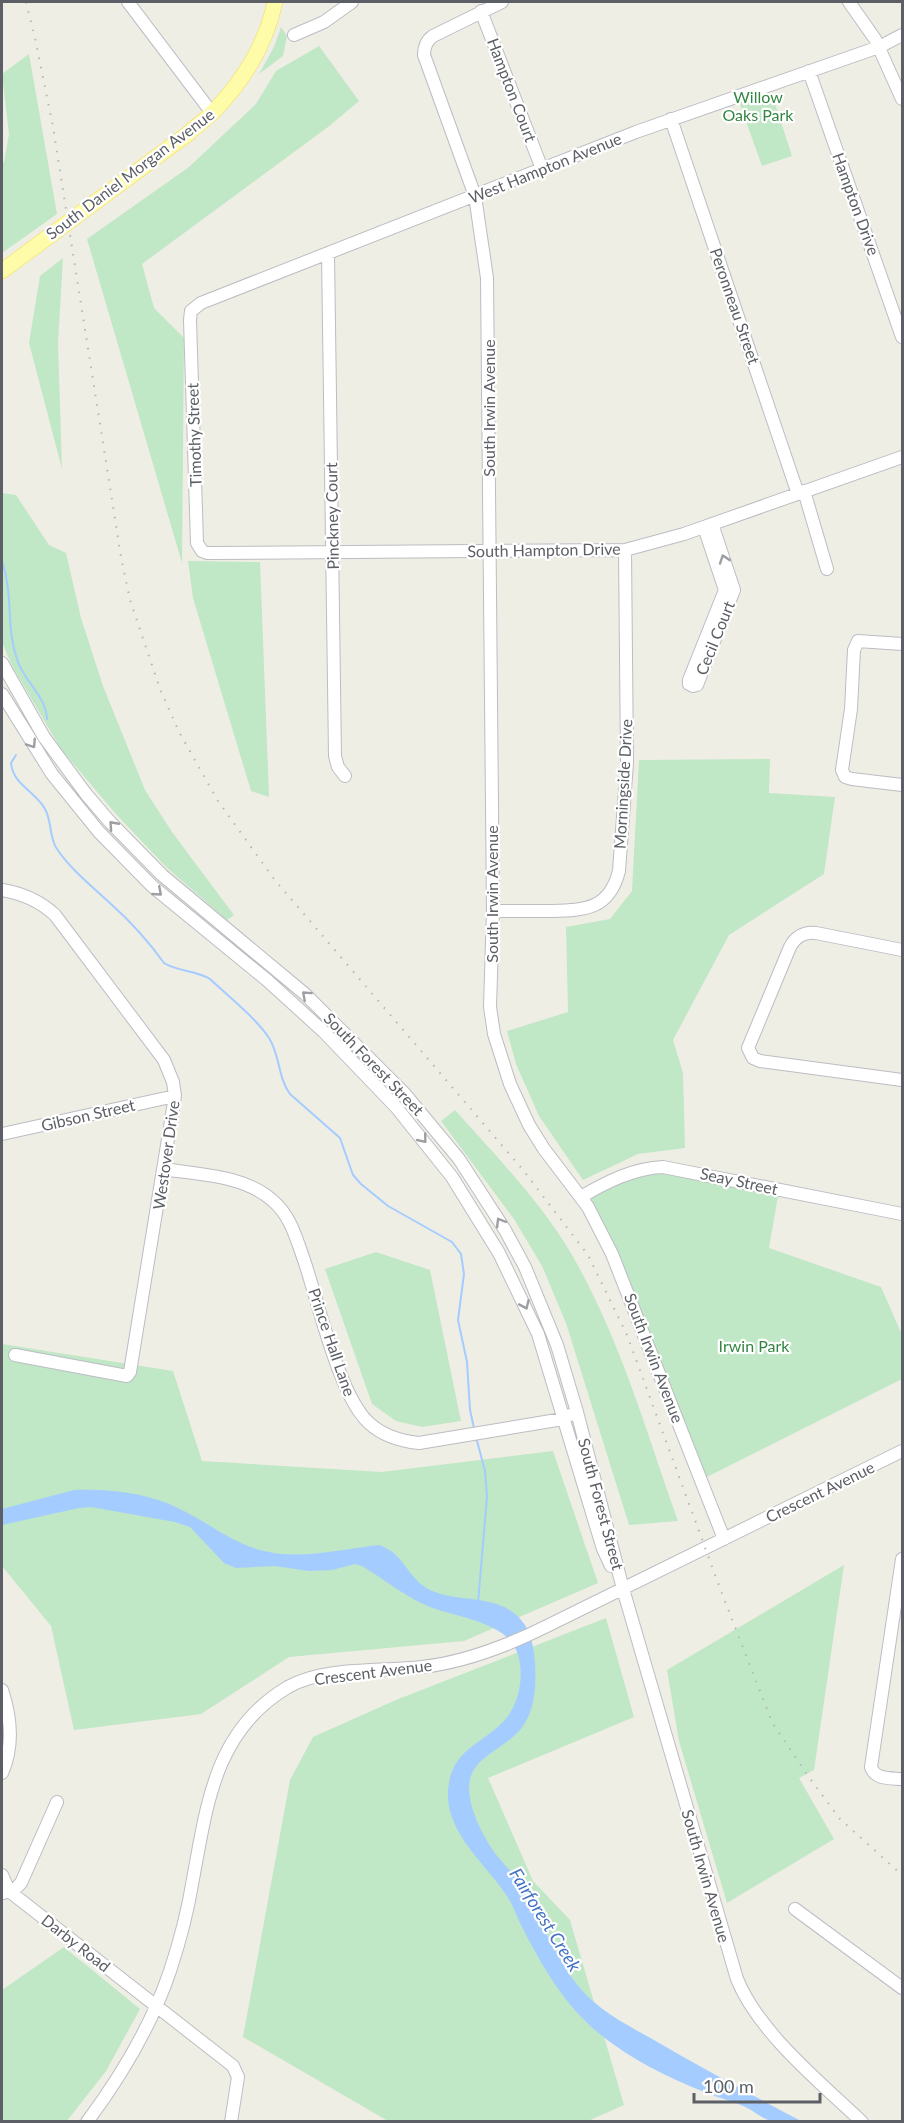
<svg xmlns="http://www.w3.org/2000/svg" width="904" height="2123" font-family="Lato,sans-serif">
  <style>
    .green { fill: #c0e7c6 }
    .water { fill: #a4ccff }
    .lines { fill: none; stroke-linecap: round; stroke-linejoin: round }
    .stream { stroke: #a4ccff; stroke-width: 2 }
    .minor-casing { stroke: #bcbdc3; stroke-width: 14 }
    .major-casing { stroke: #f4dd58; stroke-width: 16 }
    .minor { stroke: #fff; stroke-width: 12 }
    .major { stroke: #fffca9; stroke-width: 15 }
    .rail { stroke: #b5b6b6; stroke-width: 2; stroke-dasharray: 1.5 8; stroke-linecap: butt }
    .oneway { stroke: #9d9fa3 }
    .labels { text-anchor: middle; stroke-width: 4.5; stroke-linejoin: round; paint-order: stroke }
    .street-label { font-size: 16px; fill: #5c5f65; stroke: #fff }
    .park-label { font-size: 16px; fill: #338642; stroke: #fff }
    .water-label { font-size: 18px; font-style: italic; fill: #4472c6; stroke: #fff }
  </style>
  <rect width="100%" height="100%" fill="#efeee4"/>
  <path class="green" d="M281,27L287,36L283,56L259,74L274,47Z
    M319,46L359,101L328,127L142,264L154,308L184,338L182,563L87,239L189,167L256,104L276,71Z
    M29,54L57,214L2,253V163L4,162L9,134L2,74Z
    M769,85L792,156L762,166L737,96Z
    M63,258L58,343L62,469L29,343L40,276Z
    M2,493L16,495L49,545L66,553L81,618L103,686L145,790L172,832L234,915L227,920L166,867L115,813L61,749L12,666L2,642Z
    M188,561L260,562L269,797L251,791L193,598Z
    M770,759L769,793L835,797L824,874L729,935L673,1040L683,1073L685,1148L638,1154L583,1180L539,1116L516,1064L507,1031L568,1012L566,927L610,919L632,891L639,760Z
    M455,1110C496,1156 541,1202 572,1255C620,1338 646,1431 678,1521L629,1525L566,1323L542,1266L514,1219L441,1121Z
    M647,1169L779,1190L769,1248L881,1287L902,1335V1379L701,1480L626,1287L581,1197Z
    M376,1252L430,1270L461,1421L422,1427L396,1421L372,1404L325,1269Z
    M2,1344L173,1371L202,1461L382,1472L553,1451L598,1583L464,1641L289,1657L201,1714L74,1730L51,1626L2,1566Z
    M844,1565L814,1770L799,1778L834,1839L727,1903L679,1741L667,1670Z
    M606,1618L634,1717L488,1778L533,1881L570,1920L624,2105L588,2121H388L243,2037L290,1780L313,1737L396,1700Z
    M64,1947L140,2009L106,2071L67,2121H2V1990Z"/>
  <path class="water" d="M74,1490C111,1489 149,1493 182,1510C210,1524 234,1544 264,1551C299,1560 343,1549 379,1545C403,1552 407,1577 428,1589C455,1603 490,1594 514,1613C530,1626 533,1642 535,1661C536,1681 536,1705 525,1723C507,1753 462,1754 470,1798C473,1817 487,1844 499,1858C506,1867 514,1873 519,1882C541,1917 553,1956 580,1988C599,2011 629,2026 654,2040C702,2068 752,2095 801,2121C792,2121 782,2123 773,2121C763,2120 752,2109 741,2105C730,2100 718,2098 707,2093C656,2073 603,2046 568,2002C550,1979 534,1951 521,1925C516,1915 513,1905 507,1896C486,1864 446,1833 448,1792C450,1750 480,1746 504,1721C520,1704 525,1673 517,1652C506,1620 450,1617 423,1604C402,1594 382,1578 362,1566L355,1564L332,1570L309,1571L275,1566L236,1568L224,1563L190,1527L175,1522L91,1507L79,1508L2,1525V1509Z"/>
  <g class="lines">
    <path class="stream" d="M2,561C14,596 5,627 18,662C26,683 46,697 47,719
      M16,755L11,763C13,785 35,791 45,809C52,821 49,838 57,849C71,870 93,887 112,905C131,922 149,942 164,963C178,972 195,970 210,979C227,995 256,1018 269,1038C280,1055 278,1078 290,1094L340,1138L353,1175L361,1184L388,1206L452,1242L461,1254L464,1274L458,1320L467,1362L470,1410L474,1428
      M476,1437L485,1471L487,1497L478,1603"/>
    <g class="minor-casing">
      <path id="minor" d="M128,2L212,113
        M502,2L433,36C426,41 424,47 424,55L475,196L487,278L493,911L490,1007L494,1034L510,1084L529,1125L544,1149L588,1207L612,1254L724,1539
        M849,2L875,39L902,99
        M481,11L542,169
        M294,35L324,22L352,2
        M902,35L879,47L636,132L201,303L191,311L190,320L197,543L202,551L207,553L625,550L684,534L902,457
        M809,71L902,337
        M671,119L798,494
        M328,253L335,756L338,767L345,776
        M804,491L827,569
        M704,527L725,590L689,680V684L693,686L697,685L734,590L712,524
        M902,644L858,641L854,650L851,709L842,770L845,777L852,779L902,785
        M2,663L44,737L86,794L110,822L162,875L305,994L405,1094L459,1159L505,1230L525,1267L557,1345L577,1412L623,1589L737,1979C759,2033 820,2082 862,2122
        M2,694L52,774L99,832L152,886L268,981L324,1032L396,1107L452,1177L499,1253L538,1334L603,1549L611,1566
        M2,890C21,893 40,901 55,915L164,1060L173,1082L175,1096L130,1372L127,1376L15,1355
        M493,911C512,911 531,911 550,911C585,910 609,910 619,871L627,763L625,550
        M902,950L816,933C804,932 796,936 790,947L748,1048L753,1058L760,1061L902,1080
        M2,1134L175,1096
        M164,1169C201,1175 243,1175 272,1200C291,1216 296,1238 304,1260C318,1301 339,1396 369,1423C383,1436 400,1441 419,1443L563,1419L570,1415
        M581,1197C606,1182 634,1168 663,1167L902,1214
        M902,1559L871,1767C875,1780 891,1778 902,1779
        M2,1690C11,1717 14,1746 2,1773
        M2,1875L9,1891L233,2066L238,2077L231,2122
        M3,1893L14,1890L21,1883L57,1802
        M795,1909L902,1988
        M87,2122C122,2075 151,2027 170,1971C180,1941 188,1910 193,1879C207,1804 215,1730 288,1687C326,1666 380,1672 422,1667C466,1662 507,1646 547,1626L902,1451"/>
    </g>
    <g class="major-casing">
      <path id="major" d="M2,271L189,133C197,125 207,119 214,111C244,80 266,44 275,2"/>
    </g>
    <use href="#minor" class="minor"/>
    <use href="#major" class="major"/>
    <path class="rail" d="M26,2L35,38L53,127L121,557L130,600L160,689L179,732L218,801L274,879L523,1170L588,1255L627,1335L721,1591L772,1722L808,1776L840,1819L902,1875"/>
  </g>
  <defs><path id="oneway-chevron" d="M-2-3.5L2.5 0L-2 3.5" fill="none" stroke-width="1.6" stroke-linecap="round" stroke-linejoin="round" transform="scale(1.5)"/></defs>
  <g class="oneway">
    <use href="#oneway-chevron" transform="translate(724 559) rotate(-109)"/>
    <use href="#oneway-chevron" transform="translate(32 744) rotate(57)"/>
    <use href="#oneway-chevron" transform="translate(113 825) rotate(-132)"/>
    <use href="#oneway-chevron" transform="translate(158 892) rotate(41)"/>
    <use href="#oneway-chevron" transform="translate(306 995) rotate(-138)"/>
    <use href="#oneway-chevron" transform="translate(423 1139) rotate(51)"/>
    <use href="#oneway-chevron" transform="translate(500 1222) rotate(-121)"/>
    <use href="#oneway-chevron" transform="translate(525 1305) rotate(66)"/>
  </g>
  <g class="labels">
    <g class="street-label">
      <text transform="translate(512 90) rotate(69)" y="6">Hampton Court</text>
      <text transform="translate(545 168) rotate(-22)" y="6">West Hampton Avenue</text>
      <text transform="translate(130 174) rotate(-37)" y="6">South Daniel Morgan Avenue</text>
      <text transform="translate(856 204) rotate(70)" y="6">Hampton Drive</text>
      <text transform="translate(735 306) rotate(71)" y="6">Peronneau Street</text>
      <text transform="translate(489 408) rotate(-90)" y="6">South Irwin Avenue</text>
      <text transform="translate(194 435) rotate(-92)" y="6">Timothy Street</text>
      <text transform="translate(332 516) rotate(-91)" y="6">Pinckney Court</text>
      <text transform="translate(544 550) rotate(-1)" y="6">South Hampton Drive</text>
      <text transform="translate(715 638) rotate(-68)" y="6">Cecil Court</text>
      <text transform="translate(623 784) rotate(-87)" y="6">Morningside Drive</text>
      <text transform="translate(492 894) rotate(-90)" y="6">South Irwin Avenue</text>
      <text transform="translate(374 1064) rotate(46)" y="6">South Forest Street</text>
      <text transform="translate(88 1115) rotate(-13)" y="6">Gibson Street</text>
      <text transform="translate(166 1155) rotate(-82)" y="6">Westover Drive</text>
      <text transform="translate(739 1181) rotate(12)" y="6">Seay Street</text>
      <text transform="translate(332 1342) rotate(71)" y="6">Prince Hall Lane</text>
      <text transform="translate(654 1358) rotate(69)" y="6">South Irwin Avenue</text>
      <text transform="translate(820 1492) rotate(-26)" y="6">Crescent Avenue</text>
      <text transform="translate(601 1504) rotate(75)" y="6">South Forest Street</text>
      <text transform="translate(373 1672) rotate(-7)" y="6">Crescent Avenue</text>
      <text transform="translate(706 1876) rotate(74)" y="6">South Irwin Avenue</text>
      <text transform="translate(76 1943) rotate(38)" y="6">Darby Road</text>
    </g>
    <g class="park-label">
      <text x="758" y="103">Willow<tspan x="758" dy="18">Oaks Park</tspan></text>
      <text x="754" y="1352">Irwin Park</text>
    </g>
    <g class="water-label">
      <text transform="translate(545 1920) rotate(58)" y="6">Fairforest Creek</text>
    </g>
  </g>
  <rect width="904" height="2123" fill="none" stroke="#5c5f65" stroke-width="6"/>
  <path d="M694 2093v9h126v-9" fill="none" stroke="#5c5f65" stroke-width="3"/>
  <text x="703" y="2093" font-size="18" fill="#5c5f65" stroke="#ffffff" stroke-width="4.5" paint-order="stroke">100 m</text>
</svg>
